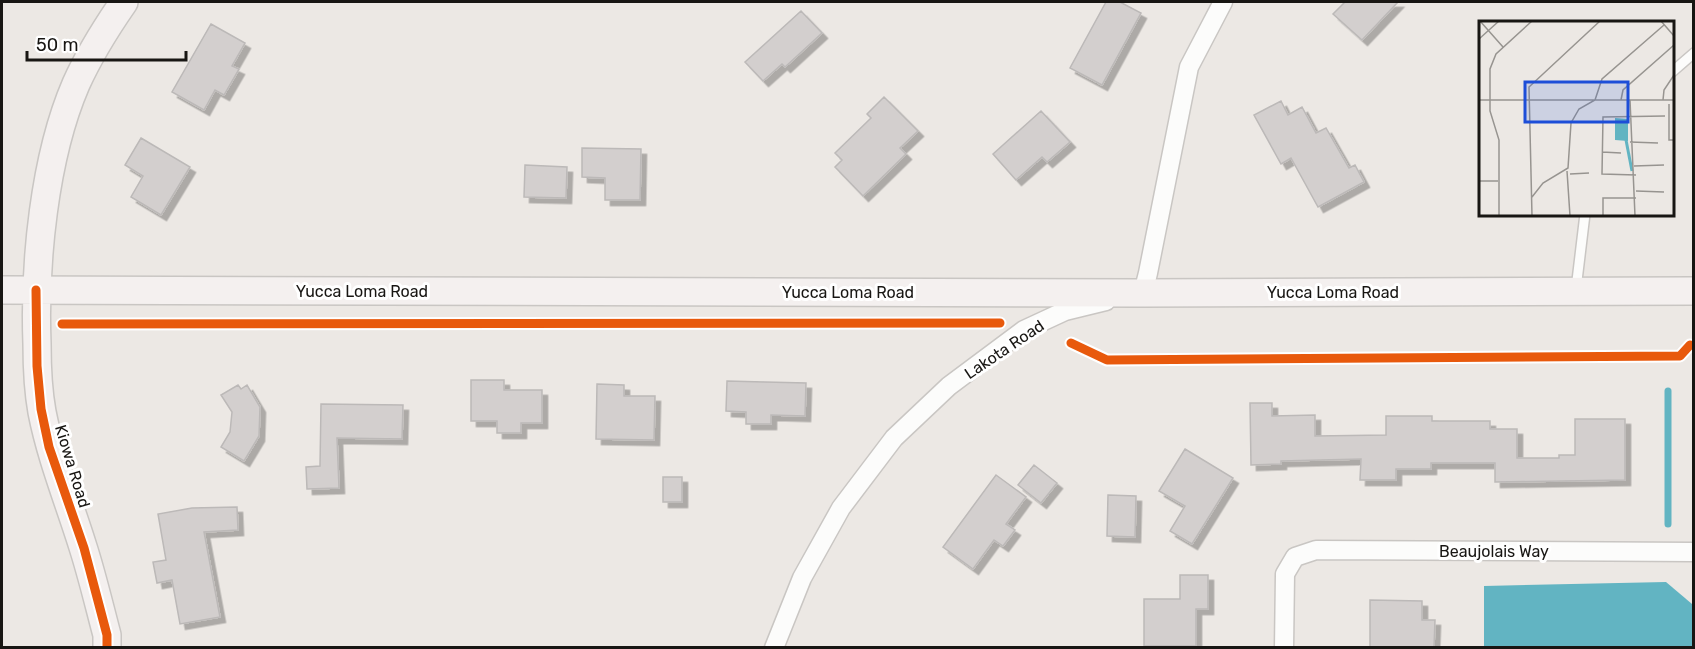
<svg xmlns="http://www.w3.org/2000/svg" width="1695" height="649" font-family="Rubik,sans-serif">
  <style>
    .water { fill: #62b4c2 }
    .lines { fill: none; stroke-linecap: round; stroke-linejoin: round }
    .stream { stroke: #62b4c2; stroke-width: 7 }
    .building { fill: #d3cfce; stroke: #bcb9b8; stroke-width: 1.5; filter: url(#shadow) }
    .lane-casing { stroke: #c9c6c3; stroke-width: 12 }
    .street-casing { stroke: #c9c6c3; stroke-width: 21 }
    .secondary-casing { stroke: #c9c6c3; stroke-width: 30 }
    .lane { stroke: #fcfcfb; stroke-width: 9 }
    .street { stroke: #fcfcfb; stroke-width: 18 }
    .secondary { stroke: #f4f0ef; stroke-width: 27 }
    .cycleway-casing { stroke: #fff; stroke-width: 13 }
    .cycleway { stroke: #e8590c; stroke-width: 9 }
    .labels { text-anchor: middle; stroke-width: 6; stroke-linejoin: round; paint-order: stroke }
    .street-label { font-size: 16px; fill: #181613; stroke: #fff }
    .inset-river { fill: none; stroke: #62b4c2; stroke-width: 3 }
    .inset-road { fill: none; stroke: #979490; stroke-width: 1.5 }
    .view { fill: #1d4ed8; fill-opacity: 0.15; stroke: #1d4ed8; stroke-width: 3 }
    .inset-edge { fill: none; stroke: #181613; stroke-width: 3 }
  </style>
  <defs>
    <filter id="shadow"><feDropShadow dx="5.5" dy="5.5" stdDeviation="0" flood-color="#0004"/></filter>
  </defs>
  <rect width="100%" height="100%" fill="#ece8e4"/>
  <path class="water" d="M1666,582L1692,604V647H1484V586Z"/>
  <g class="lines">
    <path class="stream" d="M1668,391V524"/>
  </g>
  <path class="building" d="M1106,2H1120L1141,13L1102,85L1070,68Z
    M1345,2H1398L1362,40L1333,14Z
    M801,11L822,33L785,67L782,64L763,81L745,62Z
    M211,24L245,43L232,66L239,69L224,95L215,90L204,110L172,92Z
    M884,97L918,131L900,148L906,154L863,196L835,167L842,160L835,153L871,118L867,114Z
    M1281,101L1288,115L1302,107L1316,133L1326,128L1349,168L1355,165L1364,182L1318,207L1291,158L1281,164L1254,115Z
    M1041,111L1070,142L1047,162L1042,157L1016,180L993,154Z
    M141,138L190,167L161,215L131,197L143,176L125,165Z
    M582,148L641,149L640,200H605V178L582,177Z
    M525,165L567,167L566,198L524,197Z
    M471,380H504V390H542V423H521V433H497V421H471Z
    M727,381L806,383L805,416L771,415V424H746V412L726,411Z
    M597,384L624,385V396H655L654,440L596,439Z
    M238,385L241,389L247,385L260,407L259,436L244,461L221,447L230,432L232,412L221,395Z
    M1250,403H1272V416L1315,415V436L1386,435V416H1432V421H1490V429H1517V458H1559V455H1575V419H1625V480L1495,482V463H1431V469H1396V480H1360L1361,459L1281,461V464L1251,465Z
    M321,404L403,405L402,439L337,438L339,488L307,489L306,467L320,466Z
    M1185,449L1233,478L1192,544L1170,531L1185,506L1159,491Z
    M1034,465L1057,483L1041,503L1018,485Z
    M996,475L1026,497L1006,524L1015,530L1003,546L994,540L973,569L943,547Z
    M663,477H682V502H663Z
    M1108,495L1136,496L1135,537L1107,536Z
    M237,507L238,530L204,532L220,617L180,624L172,580L157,583L153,562L166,560L158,514L192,508Z
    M1180,575H1208V609H1196V646H1144V599H1180Z
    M1370,600L1422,601V620H1435L1434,647L1370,648Z"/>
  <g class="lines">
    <g class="lane-casing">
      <path id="lane" d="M1672,72L1694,53
        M1576,289L1585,214"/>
    </g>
    <g class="street-casing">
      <path id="street" d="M1133,295L1143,293L1148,273L1189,67L1223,2
        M774,648L802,578L841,508L894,438L949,386L1024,330L1065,311L1106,301
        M1284,648L1285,574L1295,557L1316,550L1694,552"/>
    </g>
    <g class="secondary-casing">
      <path id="secondary" d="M2,290L1143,293L1694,291
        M107,648V635C99,605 92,575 83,547C69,502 51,458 42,412C38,390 37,366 37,344C34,264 44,158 76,84C89,55 106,28 124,2"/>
    </g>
    <use href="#lane" class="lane"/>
    <use href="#street" class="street"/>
    <use href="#secondary" class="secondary"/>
    <g class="cycleway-casing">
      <path id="cycleway" d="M36,290L37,366L41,409L49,447L84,548L107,635V648
        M62,324L1000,323
        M1071,343L1107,360L1680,356L1690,345"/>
    </g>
    <use href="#cycleway" class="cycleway"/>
  </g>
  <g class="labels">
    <g class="street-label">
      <text x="362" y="297">Yucca Loma Road</text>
      <text x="848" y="298">Yucca Loma Road</text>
      <text x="1333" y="298">Yucca Loma Road</text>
      <text transform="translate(1004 349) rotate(-34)" y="6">Lakota Road</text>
      <text transform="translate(73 466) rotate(73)" y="6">Kiowa Road</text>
      <text x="1494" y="557">Beaujolais Way</text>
    </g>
  </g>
  <g transform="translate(1479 21)">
    <rect width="195" height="195" fill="#ece8e4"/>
    <path d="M136,97L149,98V120L136,119Z" fill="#62b4c2"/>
    <path class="inset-river" d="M147,119L153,150"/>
    <path class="inset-road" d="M1,0L24,26M182,0L195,15M0,18L20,0M0,79H195M142,79L144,69L195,24M151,79L156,195M184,79L185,69L195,54M190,83V119H195M151,121L179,122M123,131L142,132M155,145L185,144M88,150L91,195M91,153L110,152M157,154L123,153L124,96L186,95M0,160H19M157,170L185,171M53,176L64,162L89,147L92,102L100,88L116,79L123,58L185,4M20,195V119L11,90V48L17,33L53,0M53,195L50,66L121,0M124,195V177H157"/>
    <path class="view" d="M46,61H149V101H46Z"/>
    <rect width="195" height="195" class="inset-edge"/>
  </g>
  <rect width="1695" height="649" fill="none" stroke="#181613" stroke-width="6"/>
  <path d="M27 51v9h159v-9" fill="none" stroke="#181613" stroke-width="3"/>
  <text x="36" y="51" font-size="18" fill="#181613" stroke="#ffffff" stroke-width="4.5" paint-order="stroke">50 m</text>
</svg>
